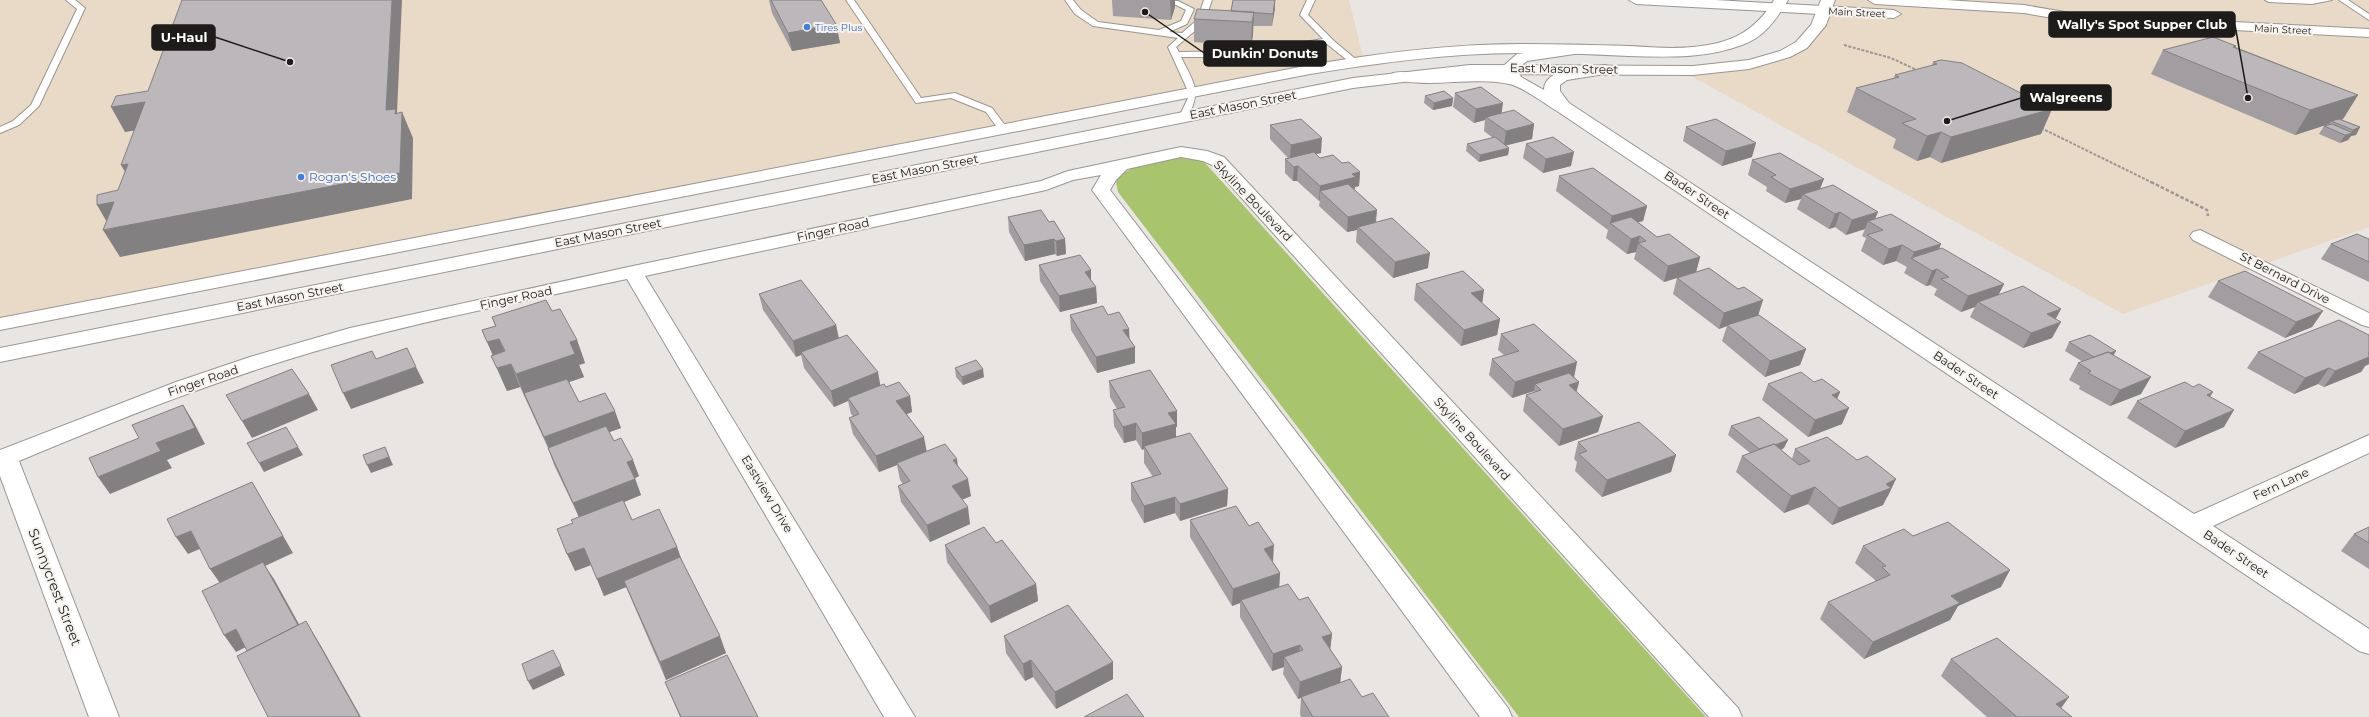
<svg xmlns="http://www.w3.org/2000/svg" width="2369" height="717" font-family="Montserrat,sans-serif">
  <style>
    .commercial { fill: #e9d9c7 }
    .green { fill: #a8c56e }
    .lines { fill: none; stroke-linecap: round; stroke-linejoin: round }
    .lane-casing { stroke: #999692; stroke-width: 2 }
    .street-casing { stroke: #999692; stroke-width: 2 }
    .secondary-casing { stroke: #999692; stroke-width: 2 }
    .primary-casing { stroke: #999692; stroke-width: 2 }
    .path-far1 { stroke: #9a9795; stroke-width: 2; stroke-dasharray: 3 1.5; stroke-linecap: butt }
    .path { stroke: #9a9795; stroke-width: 2.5; stroke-dasharray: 3.5 2; stroke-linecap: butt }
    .lane { fill: #fff; fill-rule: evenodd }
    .street { fill: #fff; fill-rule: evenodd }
    .secondary { fill: #fff; fill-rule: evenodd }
    .primary { fill: #fff; fill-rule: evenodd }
    .wall { fill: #a19da0 }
    .shaded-wall { fill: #838082 }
    .building { fill: #bbb7ba; stroke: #838082 }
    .shop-dot { fill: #3f7fe0; stroke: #f6f3ef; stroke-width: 1.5 }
    .labels { text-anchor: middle; stroke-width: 4; stroke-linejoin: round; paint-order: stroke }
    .far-street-label { font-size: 10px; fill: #1d1c1b; stroke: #f6f3ef }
    .far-shop-label { font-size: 10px; fill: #366cbe; stroke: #f6f3ef; text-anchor: start }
    .street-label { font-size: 12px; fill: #1d1c1b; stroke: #f6f3ef }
    .shop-label { font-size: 12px; fill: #366cbe; stroke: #f6f3ef; text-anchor: start }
    .near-street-label { font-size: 14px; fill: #1d1c1b; stroke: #f6f3ef }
    .leader { fill: none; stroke: #1d1c1b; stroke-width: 1.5 }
    .callout-dot { fill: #1d1c1b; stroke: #f6f3ef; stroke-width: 1.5 }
    .callout { fill: #1d1c1b; stroke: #1d1c1b; stroke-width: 1.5 }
    .callout-label { font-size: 13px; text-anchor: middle; font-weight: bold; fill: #fff }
  </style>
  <rect width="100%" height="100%" fill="#e9e5e2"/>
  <path class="commercial" d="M0,0H1349L1364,61L0,324Z
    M1828,0H2369V227L2123,314L1680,70L1726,68L1798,47Z"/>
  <path class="green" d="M1181,157L1201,160L1207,165L1706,717H1519L1118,192L1116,182C1128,162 1160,161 1181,157Z"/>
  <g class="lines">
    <g class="lane-casing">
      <path id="lane" d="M66,0H75L85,8L39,106L19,125L0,133V127L13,121L31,105L77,9Z
        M846,0H854L921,98L955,93L992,108L1007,128L1005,130H999L986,112L951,98L916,103Z
        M1065,0H1073L1081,10L1098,22L1159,30L1181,21L1186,10L1176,5L1140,2L1136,0L1178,1L1194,9L1187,24L1169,32L1182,33L1197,20L1204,0H1212L1204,23L1176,47L1179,52L1249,51L1323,39L1300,15L1307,0H1315L1308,15L1334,41L1359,62L1352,64L1327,44L1249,57H1181C1191,78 1201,88 1191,110C1189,115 1189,118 1184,120L1179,117L1188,98V91L1168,47L1178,38L1093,26L1075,14Z
        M2265,0H2332L2312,4L2269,2Z
        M2339,0H2348L2369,14V20Z"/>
    </g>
    <g class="street-casing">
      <path id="street" d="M1576,45L1584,50L1581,53L1527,61L1517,69L1521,77L1544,90C1544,67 1588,68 1605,65L1611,67L1613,70L1611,73L1567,80L1560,85V91L1569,103L2194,514L2369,435V453L2213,526L2369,629V654L2359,651L1557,111C1544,103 1523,87 1509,84C1471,76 1432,89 1393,79L1391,76L1393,73C1405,70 1416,75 1428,75C1453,76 1478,72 1504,74L1501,68L1517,54Z
        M1181,147L1207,151L1224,157L1738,708L1742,717H1709L1212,165L1203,161L1181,157L1127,169L1116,180L1110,190L1508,708L1512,717H1480L1095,194L1092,190L1101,175L1073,180L1046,190L645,276L915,717H884L627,279C530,300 430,319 334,346C226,376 122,418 19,461L119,717H89L0,476V450L176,382L250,357L350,328L633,266L1041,181L1068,171Z
        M2200,230L2369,313V327L2362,325L2193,240L2190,236L2193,232Z"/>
    </g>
    <g class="secondary-casing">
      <path id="secondary" d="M1774,0H1788C1776,20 1764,37 1742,45C1704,59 1667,57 1628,56C1592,54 1556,53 1520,53C1449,53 1379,63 1310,74L0,330V318L1310,65C1380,53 1450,44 1521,44C1558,44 1594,45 1630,46C1660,48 1689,50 1718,43C1744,36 1760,23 1774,0Z
        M1821,0H1835L1826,25L1807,48L1790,57L1749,69L1693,75L1470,74L1353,88L0,362V348L1353,78L1470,65L1693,66L1749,60L1780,51L1796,42L1811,25Z"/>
    </g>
    <g class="primary-casing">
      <path id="primary" d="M1629,0H1715L1894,10L1901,14L1894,18L1636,4Z
        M1868,0H1946L2024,5L2076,14L2369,29V37L2076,22L2024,13L1875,4Z"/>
    </g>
    <path class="path-far1" d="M1844,45L1891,58L1919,71
      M2041,128L2153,183"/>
    <path class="path" d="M2151,182L2207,210L2208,216"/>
    <use href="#lane" class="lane"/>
    <use href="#street" class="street"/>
    <use href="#secondary" class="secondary"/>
    <use href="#primary" class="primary"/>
  </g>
  <path class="wall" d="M769,0H821L836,24L840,43L792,51L772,13Z
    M1112,0H1175V7L1171,20L1113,16Z
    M1233,0H1275V8L1272,26H1253V35L1251,46L1194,42V19L1231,11Z
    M2236,46V47L2358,95L2343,119L2342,120L2360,127L2356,135L2351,136L2348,140L2340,143L2319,134L2324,126L2328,125L2329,124L2295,135L2151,74L2163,50Z
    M1933,62L2052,109L2041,134L1941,163L1930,157L1917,161L1893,148L1896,139L1847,112L1856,88L1894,78L1895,75L1932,66Z
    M1455,93L1501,113L1534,124L1532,139L1506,145L1509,148L1508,155L1479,162L1466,151L1467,144L1493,138L1484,131L1485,120L1474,123L1453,107Z
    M1425,96L1453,98L1452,106L1433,110L1424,103Z
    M1270,125L1321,153L1316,154L1320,158L1342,163L1360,172L1359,186L1355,187V190L1377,210L1376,223L1428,268L1393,278L1356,242L1357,230L1347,232L1319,206L1320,200L1319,201L1297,181H1293L1285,173V159L1288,158L1270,139Z
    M1686,127L1752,157L1722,166L1683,141Z
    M1526,144L1571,166L1543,173L1523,158Z
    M1752,160L1875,219L1941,244L1939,249L2004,284L1998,295L2056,319L2052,338L2023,348L1970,317L1975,307L1961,312L1934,295L1937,289L1930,285L1926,286L1904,273L1907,267L1896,261L1883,265L1861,251L1866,238L1862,236L1865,229L1846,235L1835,227L1829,229L1797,209L1801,199L1785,203L1766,191L1767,187L1748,175Z
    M1559,176L1647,206L1643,221L1638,222L1657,237L1700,257L1696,272L1664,282L1634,259L1636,252L1627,254L1606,238L1608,230L1556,191Z
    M1008,217L1049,222L1065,239L1066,254L1057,256L1055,254L1025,261L1009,232Z
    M2369,239V282L2321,259L2331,244Z
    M1039,265L1096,287L1097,303L1060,312L1040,281Z
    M1677,278L1758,315L1806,349L1800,365L1765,377L1722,341L1727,326L1719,329L1673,294Z
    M2218,281L2323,311L2312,327L2285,338L2208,297Z
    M1416,284L1482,303L1500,319L1497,335L1461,346L1414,300Z
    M759,294L836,325L839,338L880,386L886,387L910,396L912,412L907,414L926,451L958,466L971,496L962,500L970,524L930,542L901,502L898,486L903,484L900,480L897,465L879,472L853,434L849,418L853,416L851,414L848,401L834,407L804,368L801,355L796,357L763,310Z
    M552,311L577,340L585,363L579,365L584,377L569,382L579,402L621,428L609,432L614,441L639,476L635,478L641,495L624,502L632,520L677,547L682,561L726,653L666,680L626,587L604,596L591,565L575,571L572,523L579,517L554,465L548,448L520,387L507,391L491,356L493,355L482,330L495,326L492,317Z
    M1070,315H1108L1130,339L1135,347V363L1097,373L1071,330Z
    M1501,334L1574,377L1579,382L1576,392L1603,416L1598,432L1559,446L1523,411L1526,395L1533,393L1534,391L1512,398L1489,375L1492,359L1504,355L1498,350Z
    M2369,335V364L2365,366L2361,372L2324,387L2318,384L2294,394L2247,368L2258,352Z
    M2069,342L2116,351L2113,355L2141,394L2110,406L2079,389L2080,386L2069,380L2078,363L2083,362L2065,351Z
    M955,368L984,377L963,385L956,377Z
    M1109,381L1177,427H1176V437L1228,489L1227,506L1180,521L1175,513L1144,523L1131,500V483L1153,477L1144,463V449L1142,450L1136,440L1124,443L1114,426L1113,410L1117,409L1110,397Z
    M1814,382L1840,392L1837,399L1842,424L1808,437L1762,400L1768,384Z
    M2193,387L2213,392L2210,396L2224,427L2175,448L2127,418L2137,401Z
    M1731,426L1784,448L1781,450L1792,459L1795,449L1888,496L1887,497L1883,505L1832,525L1808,504L1784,513L1736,472L1742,456L1750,453L1728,435Z
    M1578,442L1676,455L1671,472L1602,497L1575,471L1577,462L1574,459Z
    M1190,520L1273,562L1280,573L1279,587L1299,600L1332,634L1330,649L1342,667L1340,683L1362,697L1389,717H1301L1300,714L1301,698L1298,699L1283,674L1284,667L1272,671L1240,617V603L1232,606L1190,537Z
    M2369,527V569L2341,551L2354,534Z
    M1913,536L2001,587L1958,606L1950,620L1864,659L1820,619L1828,602L1875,582V580L1855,563L1863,546Z
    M996,543L1036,584L1038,601L991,623L947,562L945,545Z
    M1004,636L1113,662V679L1056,709L1033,677L1025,681L1006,653Z
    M1951,659L2061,708L2072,717H1987L1941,676Z
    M665,682L758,717H680Z"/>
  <path class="shaded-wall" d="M392,0H402L397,113L402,124V112L413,138L412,199L120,257L103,230L111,229L97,205L386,110Z
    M1170,0H1175V7L1171,20Z
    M1275,0V8L1272,26L1273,14Z
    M1254,12L1253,35L1251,46L1252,22Z
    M836,24L840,43L792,51L788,33Z
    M2358,95L2343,119L2334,122L2331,121L2329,124L2295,135L2310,110Z
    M1453,98L1452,106L1433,110L1434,103Z
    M145,102L158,127L125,132L111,107Z
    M1503,103L1501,117H1486L1485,120L1474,123L1476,109Z
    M2052,109L2041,134L1941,163L1951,137Z
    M1534,124L1532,139L1504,146L1506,131Z
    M2360,127L2356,135L2351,136L2348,140L2340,143L2345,135L2350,134L2353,130Z
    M1941,132L1930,157L1917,161L1927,136Z
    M1322,138L1321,153L1290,159L1291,145Z
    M1756,143L1752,157L1722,166L1726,151Z
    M1509,148L1508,155L1479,162L1480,155Z
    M1574,152L1571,166L1543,173L1546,159Z
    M128,164L136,191L121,165Z
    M1298,166L1297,181H1293L1294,167Z
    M1360,172L1359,186L1355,187V192L1320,191V200L1319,201L1320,186L1352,174Z
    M1824,179L1818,194H1803L1801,199L1785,203L1790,189Z
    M1647,206L1643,221L1617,228L1610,223L1612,216Z
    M1377,210L1375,225L1358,227L1357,230L1347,232L1348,217Z
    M1840,212L1835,227L1829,229L1835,214Z
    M1878,212L1873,224L1868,221L1865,229L1846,235L1852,220Z
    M1640,236L1636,252L1627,254L1631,239Z
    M1054,239L1055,254L1025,261L1024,245Z
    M1065,239L1066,254L1057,256L1056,241Z
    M1941,244L1934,259L1912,258L1914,252Z
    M1902,245L1896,261L1883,265L1889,249Z
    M1430,253L1428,268L1393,278L1395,262Z
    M1700,257L1696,272L1664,282L1668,266Z
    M1937,269L1930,285L1926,286L1932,271Z
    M1091,270V286L1085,272Z
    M2004,284L1996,300L1978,302L1975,307L1961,312L1968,296Z
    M1096,287L1097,303L1060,312L1059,296Z
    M1484,290L1482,305L1471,293Z
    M1763,300L1758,316L1727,325V326L1719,329L1724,313Z
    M2061,309L2053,324L2047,314Z
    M2323,311L2312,327L2285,338L2296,322Z
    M1500,319L1497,335L1461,346L1464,330Z
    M2061,322L2052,338L2023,348L2031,333Z
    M836,325L839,341L801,352V355L796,357L793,341Z
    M1129,329L1130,345L1123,330Z
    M499,339L508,361L497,365L487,342Z
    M577,340L585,363L579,365L584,377L525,397L516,374L570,342Z
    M1135,347V363L1097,373L1096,357Z
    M1806,349L1800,365L1765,377L1770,361Z
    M2116,351L2111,359L2096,358Z
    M2369,353V364L2365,366L2361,372L2324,387L2335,371Z
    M1577,362L1574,378L1535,384L1534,391L1512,398L1515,382Z
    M511,364L520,387L507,391L497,368Z
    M416,367L424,383L351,409L343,393Z
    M2329,368L2318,384L2294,394L2305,378Z
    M983,369L984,377L963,385L962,377Z
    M878,372L881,389L848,398V401L834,407L831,391Z
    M2151,377L2141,394L2110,406L2120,390Z
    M1579,382L1575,398L1569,385Z
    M1840,392L1833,408L1832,395Z
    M2213,392L2202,408L2207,395Z
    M309,394L318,410L252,438L242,421Z
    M910,396L912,412L899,417L896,401Z
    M183,405L193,421L205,444L167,460L172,468L110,494L98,477L156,443Z
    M1849,408L1842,424L1808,437L1815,420Z
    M2234,410L2224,427L2175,448L2185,431Z
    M615,411L621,428L551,453L544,437Z
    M1177,411V427H1176V440L1144,446V449L1142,450V433L1168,413Z
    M1603,416L1598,432L1559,446L1563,429Z
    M1136,423V440L1124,443L1123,427Z
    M924,437L927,453L897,463V465L879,472L876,456Z
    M1788,440L1784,448L1757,459L1760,450Z
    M298,447L303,455L264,472L259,463Z
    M385,447L393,465L371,473L367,465Z
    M1676,455L1671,472L1602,497L1607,480Z
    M957,459L959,475L953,460Z
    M633,460L639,476L633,479L627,462Z
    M635,479L641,495L580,520L573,503Z
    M968,479L971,496L954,503L952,486Z
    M1896,479L1888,496L1887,497L1883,505L1832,525L1839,508L1886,484Z
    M252,482L293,553L265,566L274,579L310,644L259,669L222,586L210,569Z
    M1815,487L1808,504L1784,513L1791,496Z
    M1228,489L1227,506L1180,521V504Z
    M1175,497V513L1144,523V506Z
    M968,507L970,524L930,542L927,525Z
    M191,531L202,548L188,554L176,537Z
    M1274,545L1273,562L1264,549Z
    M677,547L683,564L604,596L597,579Z
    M584,548L591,565L575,571L567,554Z
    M2010,570L2001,587L1958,606L1950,620L1864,659L1873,642L1951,596Z
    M1280,573L1279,590L1241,600L1240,603L1232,606L1233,589Z
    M1036,584L1038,601L991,623L989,606Z
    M306,621L321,646L361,717H360Z
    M236,629L248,646L236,652L224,635Z
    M1332,634L1330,651L1322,637Z
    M720,636L726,653L666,680L660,662Z
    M1300,645L1298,662L1284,657V667L1272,671L1273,654Z
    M1031,660L1033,677L1025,681L1023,664Z
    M1113,662V679L1056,709L1055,692Z
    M561,666L565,675L533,690L528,681Z
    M1342,667L1340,684L1298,699L1300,682Z
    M2069,697L2057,714L2056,704Z"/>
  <path class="building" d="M182,0H392L386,110L396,109L395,114L402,112L400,173L103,230L114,202L97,205V195L118,190L128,164L121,165L145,102L111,107L116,96L148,91Z
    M771,0H821L836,24L788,33Z
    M1233,0H1275L1273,14L1231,11Z
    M1197,9L1254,12L1252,22L1194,19Z
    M2213,37L2236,46L2233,47L2358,95L2310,110L2163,50Z
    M1941,60L1962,63L2052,109L1951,137L1941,132L1927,136L1902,123L1916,119L1856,88L1899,77L1895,75L1937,64L1933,62Z
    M1481,87L1503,103L1476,109L1455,93Z
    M1444,91L1453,98L1434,103L1425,96Z
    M1514,110L1534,124L1506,131L1486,117Z
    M1301,119L1322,138L1291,145L1270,125Z
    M1716,119L1756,143L1726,151L1686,127Z
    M2339,119L2360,127L2353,130L2331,121Z
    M2332,124L2353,133L2345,135L2324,126Z
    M1495,137L1509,148L1480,155L1467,144Z
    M1553,137L1574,152L1546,159L1526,144Z
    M1314,152L1320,158L1333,155L1342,163L1349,162L1360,172L1352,174L1356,177L1320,186L1298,166L1294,167L1285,159Z
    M1780,153L1824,179L1790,189L1771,177L1776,175L1752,160Z
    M1593,168L1647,206L1612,216L1559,176Z
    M1348,184L1377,210L1348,217L1320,191Z
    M1833,185L1878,212L1852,220L1840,212L1835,214L1803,194Z
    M1041,210L1049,222L1054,221L1065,239L1056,241L1054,239L1024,245L1008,217Z
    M1891,214L1941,244L1914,252L1902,245L1889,249L1867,235L1883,230L1868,221Z
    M1631,217L1657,237L1669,234L1700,257L1668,266L1638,243L1646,241L1640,236L1631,239L1610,223Z
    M1392,218L1430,253L1395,262L1358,227Z
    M2357,234L2369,239V262L2331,244Z
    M1942,248L2004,284L1968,296L1941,279L1949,277L1937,269L1932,271L1911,258Z
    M1080,255L1091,270L1085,272L1096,287L1059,296L1039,265Z
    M1709,268L1738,289L1744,287L1763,300L1724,313L1677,278Z
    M1463,271L1484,290L1471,293L1500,319L1464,330L1416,284Z
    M2245,271L2323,311L2296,322L2218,281Z
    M801,280L836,325L793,341L759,294Z
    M2023,286L2061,309L2047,314L2061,322L2031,333L1978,302Z
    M546,300L552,311L560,309L577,340L570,342L575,354L516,374L511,364L497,368L491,356L505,351L499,339L487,342L482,330L496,326L492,317Z
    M1103,306L1108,315L1119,312L1129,329L1123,330L1135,347L1096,357L1070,315Z
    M1759,315L1806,349L1770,361L1727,325Z
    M2339,320L2369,335V353H2368L2369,354V357L2335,371L2329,368L2305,378L2258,352Z
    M1534,324L1577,362L1515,382L1492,359L1519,351L1501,334Z
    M847,335L878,372L831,391L801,352Z
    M2090,335L2116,351L2110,353L2108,352L2094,357L2069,342Z
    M407,348L416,367L343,393L331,365L372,351L376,359Z
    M2108,352L2151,377L2120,390L2088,373L2091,371L2078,363Z
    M976,360L983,369L962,377L955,368Z
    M292,369L309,394L242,421L226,395Z
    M1150,370L1177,411L1168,413L1176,424L1142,433L1136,423L1123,427L1113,410L1125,407L1109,381Z
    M1801,372L1814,382L1822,379L1840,392L1832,395L1849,408L1815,420L1768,384Z
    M1569,373L1579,382L1569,385L1603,416L1563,429L1526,395L1541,390L1535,384Z
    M567,379L579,402L605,393L615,411L544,437L524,393Z
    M899,382L910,396L896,401L924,437L876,456L849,418L859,414L848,398L884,384L886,387Z
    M2185,382L2193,387L2199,384L2213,392L2207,395L2234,410L2185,431L2137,401Z
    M183,405L195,428L156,443L161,451L98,477L89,458L139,438L132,425Z
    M1759,417L1788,440L1775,445L1774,444L1759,449L1731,426Z
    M1639,422L1676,455L1607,480L1579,454L1587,451L1578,442Z
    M606,426L614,441L621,438L633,460L627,462L635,479L573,503L548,448Z
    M286,427L298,447L259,463L247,443Z
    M1190,433L1228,489L1180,504L1175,497L1144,506L1131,483L1161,474L1144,446Z
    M1827,437L1857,460L1867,456L1896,479L1886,484L1891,488L1839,508L1815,487L1791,496L1742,456L1774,444L1799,465L1810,461L1795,449Z
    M945,444L957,459L953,460L968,479L952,486L968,507L927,525L898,486L910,481L897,463Z
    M385,447L389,457L367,465L363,455Z
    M252,482L283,536L210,569L191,531L176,537L167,519Z
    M623,500L632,520L659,509L677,547L597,579L584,548L567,554L557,529L573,523L571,520Z
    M1236,506L1249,526L1258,522L1274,545L1264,549L1280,573L1233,589L1190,520Z
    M1948,522L2010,570L1951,596L1960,603L1873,642L1828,602L1890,575L1882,567L1886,566L1863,546L1904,529L1913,536Z
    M984,527L996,543L1002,540L1036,584L989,606L945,545Z
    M2369,527V543L2354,534Z
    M680,557L720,636L660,662L624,581Z
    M263,562L298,625L247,651L236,629L224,635L202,591Z
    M1288,584L1299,600L1308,597L1332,634L1322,637L1342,667L1300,682L1284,657L1303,650L1300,645L1273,654L1241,600Z
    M1068,605L1113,662L1055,692L1031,660L1023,664L1004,636Z
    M306,621L360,717H268L237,656Z
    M1997,638L2069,697L2056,704L2072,717H2017L1951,659Z
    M553,650L561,666L528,681L522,664Z
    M727,655L758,717H681L665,682Z
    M1350,679L1362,697L1373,693L1389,717H1313L1301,697Z
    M1127,694L1144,717H1084Z"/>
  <g class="shop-dot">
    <circle cx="807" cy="27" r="4"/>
    <circle cx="301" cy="177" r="4"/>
  </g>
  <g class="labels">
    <g class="far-street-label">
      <text transform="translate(1857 12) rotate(3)" y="4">Main Street</text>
      <text transform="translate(2283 29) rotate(3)" y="4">Main Street</text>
    </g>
    <g class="far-shop-label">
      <text x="815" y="31">Tires Plus</text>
    </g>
    <g class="street-label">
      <text transform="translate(1564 69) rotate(1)" y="4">East Mason Street</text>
      <text transform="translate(1243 105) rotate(-11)" y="4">East Mason Street</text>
      <text transform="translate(925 169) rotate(-11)" y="4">East Mason Street</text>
      <text transform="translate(1697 195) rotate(34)" y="4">Bader Street</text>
      <text transform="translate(1253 201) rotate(46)" y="4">Skyline Boulevard</text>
      <text transform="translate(833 230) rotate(-12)" y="4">Finger Road</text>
      <text transform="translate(608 233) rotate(-11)" y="4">East Mason Street</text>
      <text transform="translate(2285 278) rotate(27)" y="4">St Bernard Drive</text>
      <text transform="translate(290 297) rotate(-11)" y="4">East Mason Street</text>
      <text transform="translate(516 298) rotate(-12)" y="4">Finger Road</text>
      <text transform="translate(1966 375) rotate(34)" y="4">Bader Street</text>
      <text transform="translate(203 381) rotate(-19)" y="4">Finger Road</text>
      <text transform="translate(1472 439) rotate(48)" y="4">Skyline Boulevard</text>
      <text transform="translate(2281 484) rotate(-25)" y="4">Fern Lane</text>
      <text transform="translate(767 494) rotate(59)" y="4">Eastview Drive</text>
      <text transform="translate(2236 554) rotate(34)" y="4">Bader Street</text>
    </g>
    <g class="shop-label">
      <text x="309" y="181">Rogan's Shoes</text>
    </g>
    <g class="near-street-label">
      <text transform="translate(55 587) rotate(69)" y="5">Sunnycrest Street</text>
    </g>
  </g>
  <path class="leader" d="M2248 98L2235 25M290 62L215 37M1145 12L1204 53M1947 121L2021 98"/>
  <g class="callout-dot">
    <circle cx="2248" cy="98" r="4"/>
    <circle cx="290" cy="62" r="4"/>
    <circle cx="1145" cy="12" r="4"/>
    <circle cx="1947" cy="121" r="4"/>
  </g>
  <g class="callout">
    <rect x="2049" y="12" width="186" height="25" rx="4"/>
    <rect x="152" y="25" width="63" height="25" rx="4"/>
    <rect x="1204" y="41" width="122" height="25" rx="4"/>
    <rect x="2021" y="85" width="90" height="25" rx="4"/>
  </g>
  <g class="callout-label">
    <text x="2142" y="29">Wally's Spot Supper Club</text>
    <text x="184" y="42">U-Haul</text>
    <text x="1265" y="58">Dunkin' Donuts</text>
    <text x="2066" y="102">Walgreens</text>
  </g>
</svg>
